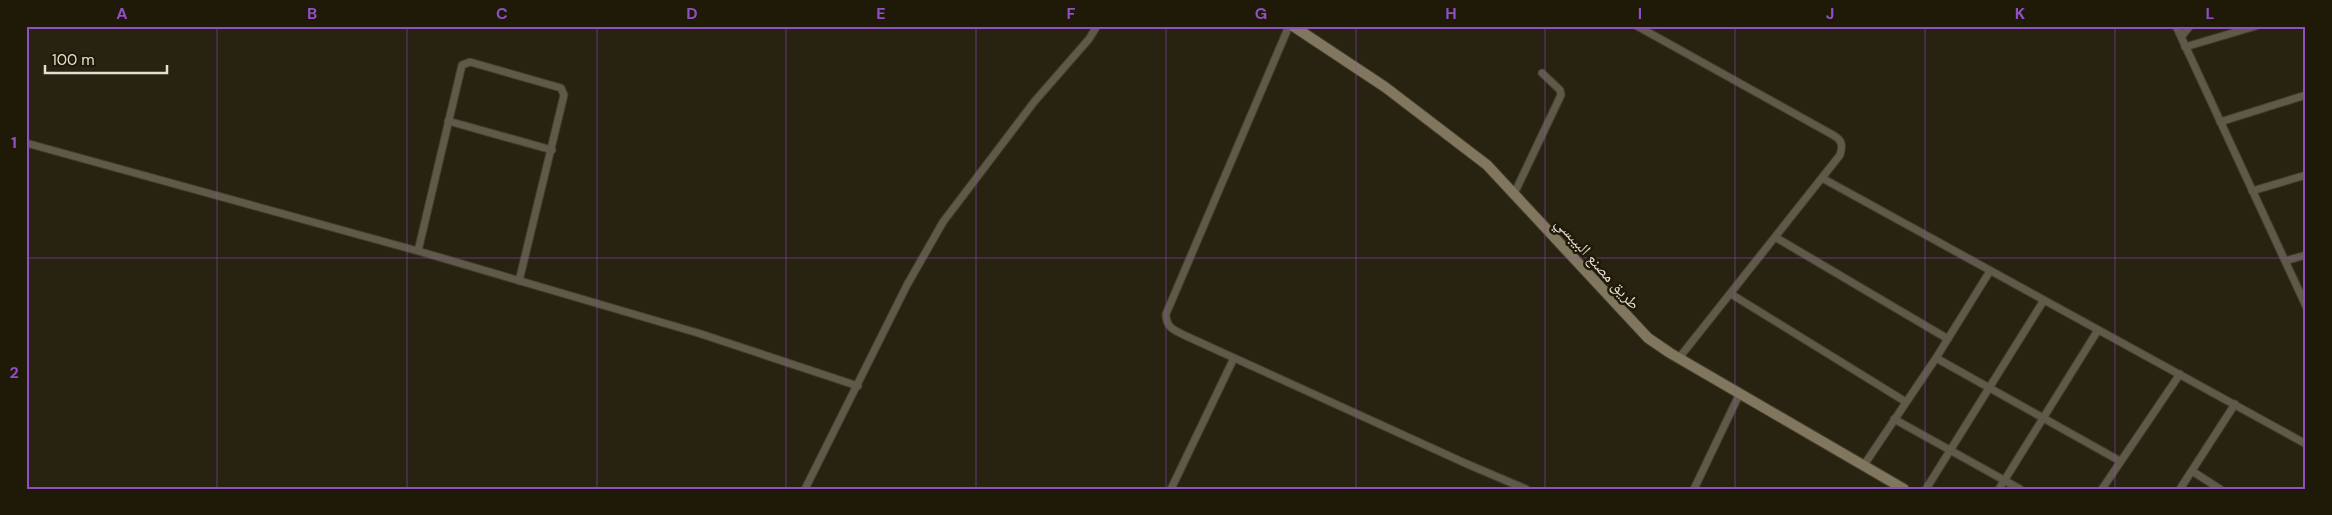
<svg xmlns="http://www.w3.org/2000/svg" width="2332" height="515" font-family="'DM Sans','Noto Naskh Arabic',sans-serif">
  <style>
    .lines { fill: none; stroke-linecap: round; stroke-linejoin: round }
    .street-casing { stroke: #423c2c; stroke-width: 9 }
    .secondary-casing { stroke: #423c2c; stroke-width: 12 }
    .street { stroke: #5f5949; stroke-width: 7 }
    .secondary { stroke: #81775e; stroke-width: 10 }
    .grid { fill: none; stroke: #9050c3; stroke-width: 1; stroke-opacity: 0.55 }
    .labels { text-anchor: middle; stroke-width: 5; stroke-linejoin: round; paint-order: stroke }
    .street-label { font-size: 16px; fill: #e3dfd4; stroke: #1f1908 }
    .neatline { fill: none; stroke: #9050c3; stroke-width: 2 }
    .grid-label { font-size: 16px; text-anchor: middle; font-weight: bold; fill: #9050c3 }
  </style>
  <rect width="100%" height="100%" fill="#282211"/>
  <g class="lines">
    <g class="street-casing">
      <path id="street" d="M1289,26L1166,314C1166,328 1174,330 1186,336L1467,464L1526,489
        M1637,26L1833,135C1842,140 1843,145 1840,155L1679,358
        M2176,26L2306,306
        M2181,37L2190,26
        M2185,47L2256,26
        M448,121L552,150
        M2220,122L2306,95
        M26,143L418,251L698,333L858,386
        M1822,178L2306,444
        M2252,191L2306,175
        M1515,192L1561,95L1560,90L1542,73
        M1775,237L1948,339
        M418,251L462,65L470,62L561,88L564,95L519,281
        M2285,261L2306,255
        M1731,294L1906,402
        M1936,358L2120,461
        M1894,419L2020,489
        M1864,465L1936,358L1990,271
        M2192,471L2220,489
        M805,489L907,285L943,222L1034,102L1089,39L1097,26
        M1171,489L1234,358
        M1694,489L1740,393
        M1926,489L2044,300
        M1999,489L2098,330
        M2102,489L2180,374
        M2180,489L2235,404"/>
    </g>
    <g class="secondary-casing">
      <path id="secondary" d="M1293,26L1385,87L1487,165L1648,338L1670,353L1904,489"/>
    </g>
    <use href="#street" class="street"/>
    <use href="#secondary" class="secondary"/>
  </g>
  <path class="grid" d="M217,26V489M407,26V489M597,26V489M786,26V489M976,26V489M1166,26V489M1356,26V489M1545,26V489M1735,26V489M1925,26V489M2115,26V489M26,258H2306"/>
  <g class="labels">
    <g class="street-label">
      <text transform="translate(1598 263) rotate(48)" y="6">طريق مصنع البيبسي</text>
    </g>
  </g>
  <rect width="2332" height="515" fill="none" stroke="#1f1908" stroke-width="55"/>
  <path d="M45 65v8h122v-8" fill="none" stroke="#e3dfd4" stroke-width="2.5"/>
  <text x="52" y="65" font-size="15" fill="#e3dfd4" stroke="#1f1908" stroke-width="4" paint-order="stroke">100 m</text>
  <rect x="28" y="28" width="2276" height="460" class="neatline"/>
  <g class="grid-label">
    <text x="122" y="19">A</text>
    <text x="312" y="19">B</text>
    <text x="502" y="19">C</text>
    <text x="692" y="19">D</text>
    <text x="881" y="19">E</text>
    <text x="1071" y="19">F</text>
    <text x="1261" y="19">G</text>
    <text x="1451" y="19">H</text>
    <text x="1640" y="19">I</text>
    <text x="1830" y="19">J</text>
    <text x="2020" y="19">K</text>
    <text x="2210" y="19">L</text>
    <text x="14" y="148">1</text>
    <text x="14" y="378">2</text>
  </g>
</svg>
